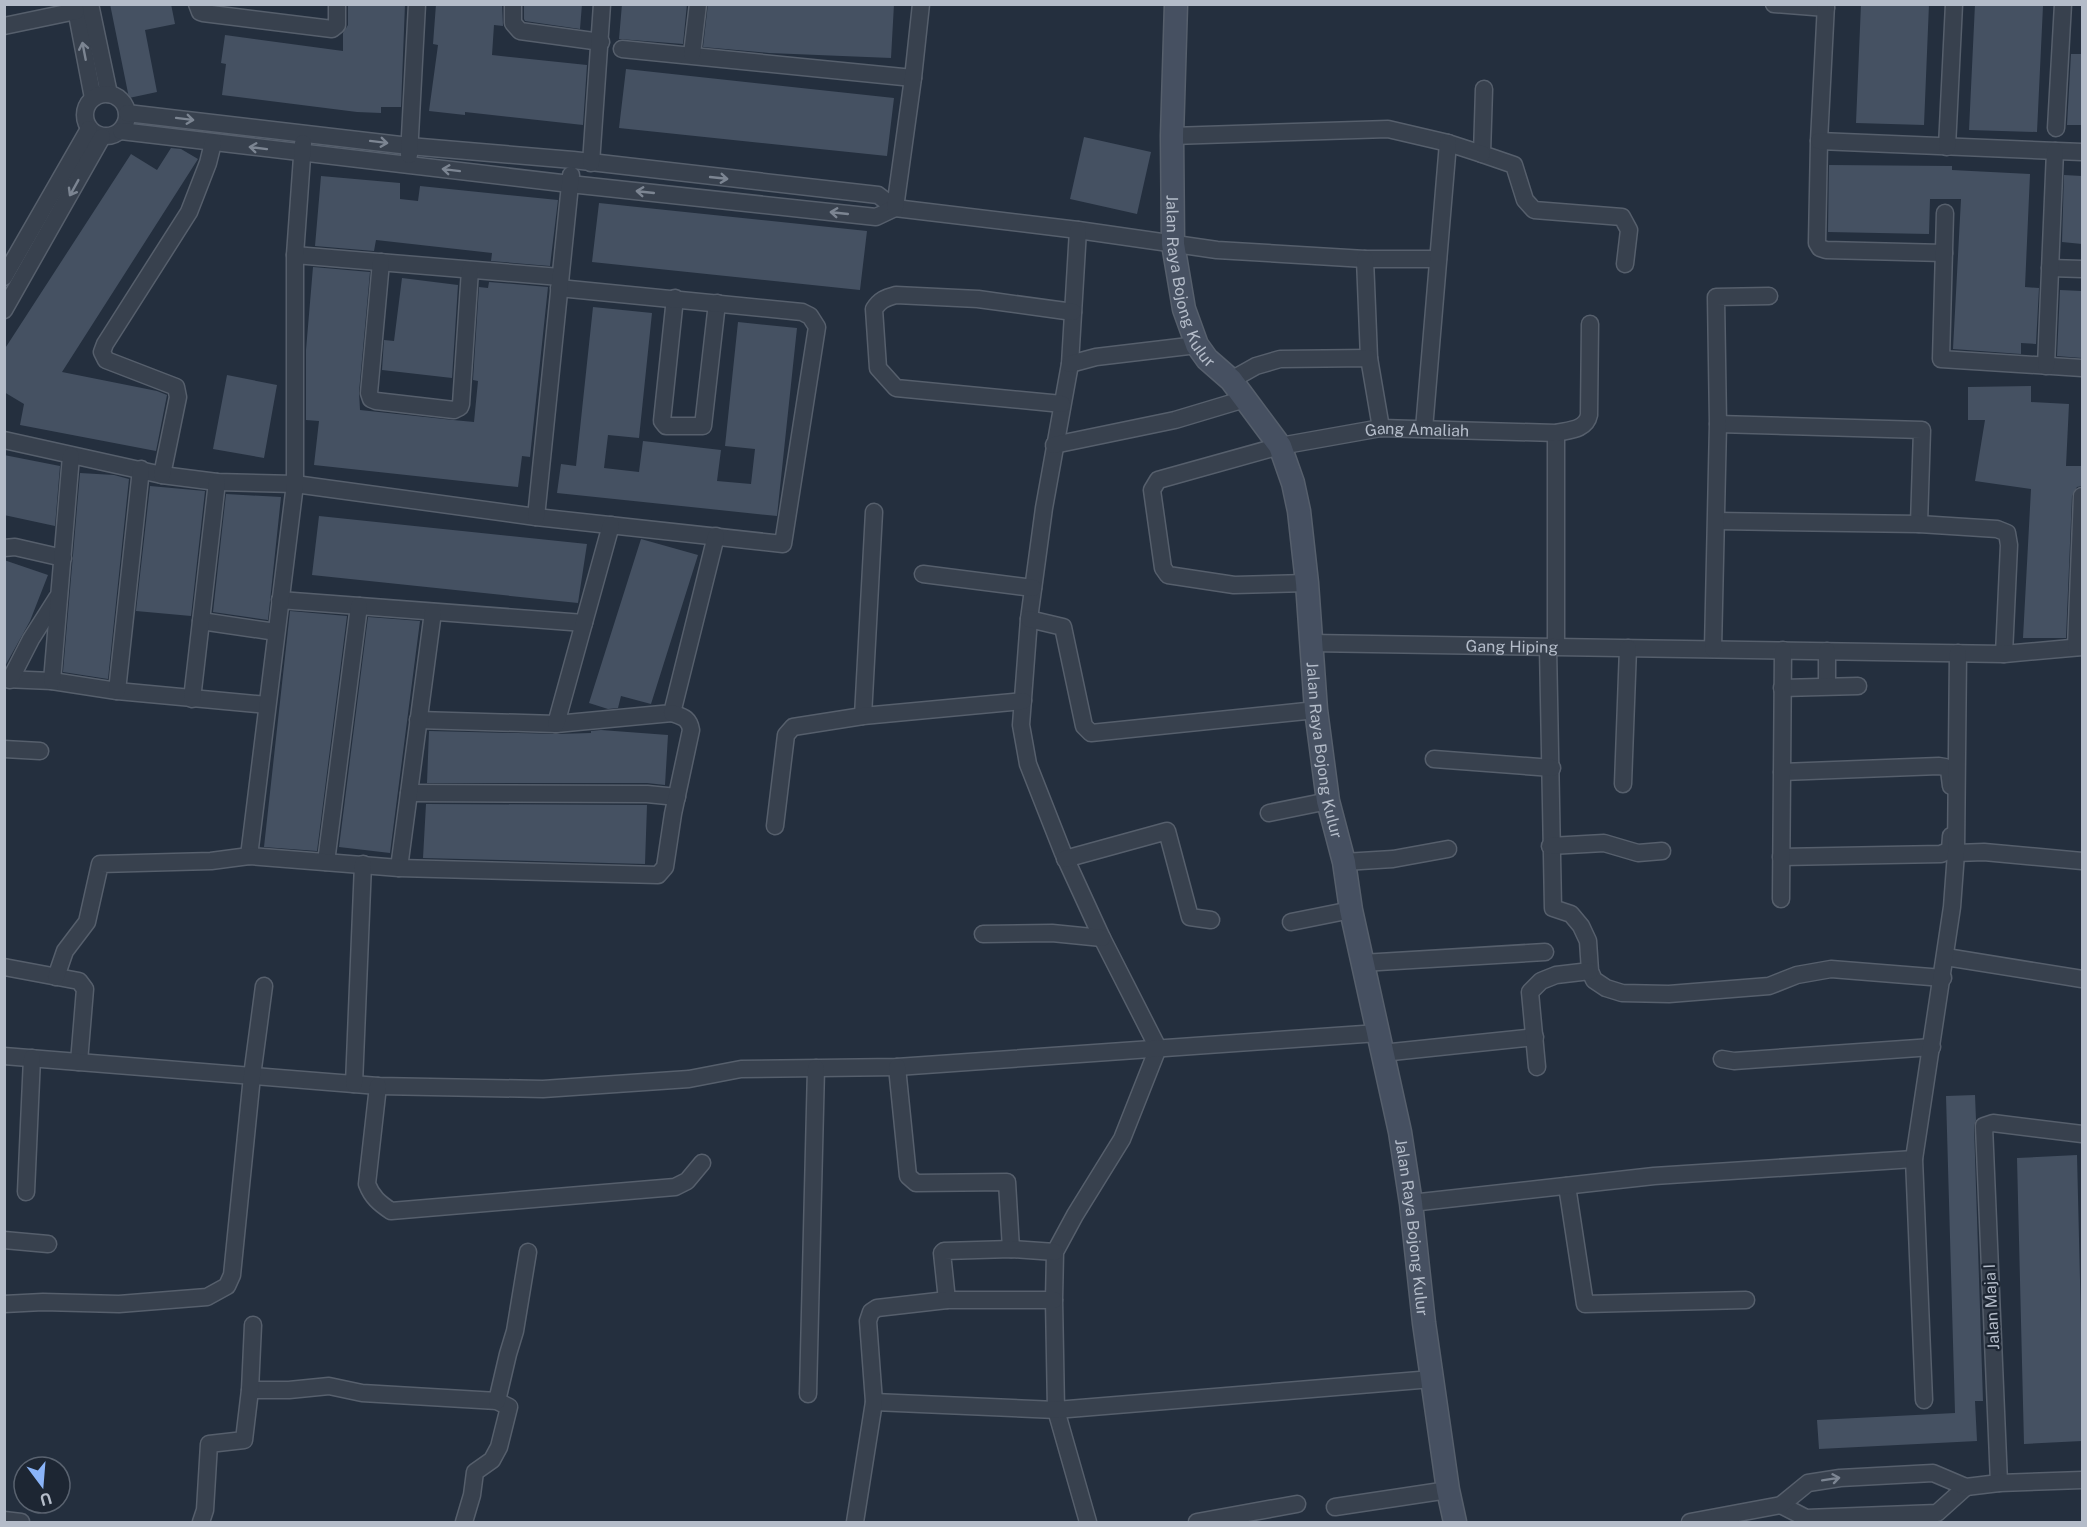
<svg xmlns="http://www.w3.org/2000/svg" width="2087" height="1527" font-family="'Public Sans',sans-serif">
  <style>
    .building { fill: #455162 }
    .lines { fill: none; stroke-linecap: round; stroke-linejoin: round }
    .minor-casing { stroke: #565f6c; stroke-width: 19 }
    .secondary-casing { stroke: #565f6c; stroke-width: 25 }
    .minor { stroke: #38414e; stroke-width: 16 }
    .secondary { stroke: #465061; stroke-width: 22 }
    .oneway { stroke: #7c8592 }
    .labels { text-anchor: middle; stroke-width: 4.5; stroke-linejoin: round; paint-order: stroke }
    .street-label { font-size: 16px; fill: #b4bcc9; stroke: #1d2633 }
  </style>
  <rect width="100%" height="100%" fill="#242f3e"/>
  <path class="building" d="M110,4H171L175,24L145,30L157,92L129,98Z
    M348,4H405L401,107H381V113L357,112L222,95L226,64L221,63L225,35L343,51V33L348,25Z
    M436,4H502L503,26L494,25L492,55L587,65L583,125L465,112V115L429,111L438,45L433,44Z
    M524,4H582L580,29L525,21L524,19Z
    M622,4H687L683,44L619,39Z
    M708,4H894L891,58L769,53L703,47Z
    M1861,4H1929L1924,125L1856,123Z
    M1975,4L2043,6L2037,132L1969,130Z
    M2071,54H2082V125H2067Z
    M626,69L894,98L887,156L619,128Z
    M1084,137L1151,152L1137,214L1070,199Z
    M171,148L181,149L198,159L62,372L157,391L167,395L156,451L20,425L24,404L4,392V350L131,154L157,170Z
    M1829,165L1952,166V170L2030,174L2025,287L2039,288L2036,344L2021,343V354L1953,349L1961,199H1930L1929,234L1828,232Z
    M2064,175L2082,176V244L2062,242Z
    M321,176L400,183V199L418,201L420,186L558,200L550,266L491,261L492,253L376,240L374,251L315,246Z
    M599,203L867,231L860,290L592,262Z
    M313,267L370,272L359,392L360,410L453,420L474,422L478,381L473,380L479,287L488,288L489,282L548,287L530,457L522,456L518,487L314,465L319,421L306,420V350Z
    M402,278L458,285L452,378L382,370L384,340L394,341Z
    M2060,290L2082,291V358L2057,356Z
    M593,307L652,313L639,438L608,435L604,468L639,472L643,441L721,450L717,481L751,484L755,449L725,446L738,322L797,328L777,516L557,493L561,464L576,466Z
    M227,375L277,385L264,458L213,449Z
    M2031,386V402L2069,404L2066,466H2082V486L2077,487L2072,496L2066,638H2023L2031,489L1975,481L1985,420H1968V387Z
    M4,455L60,466L55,526L4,515Z
    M80,473L114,475L129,479L108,679L63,672Z
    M150,486L205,491L191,616L136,611Z
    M226,494L281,497L268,620L213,612Z
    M319,516L587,544L578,603L312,575Z
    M641,539L698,555L651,704L621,696L618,708L608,709L589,703Z
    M4,560L48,575L30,621L4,668Z
    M290,611L347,616L317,851L264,847Z
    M368,617L420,621L390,853L339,847Z
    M601,730L668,735L665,785L647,783H427L429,731L556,734L591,733V731Z
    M426,804L647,805L645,864L423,858Z
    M1975,1095L1976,1120L1974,1126L1983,1401H1975L1977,1441L1819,1449L1817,1420L1955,1413L1946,1096Z
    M2077,1155L2082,1364V1441L2024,1444L2017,1158Z"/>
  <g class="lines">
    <g class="minor-casing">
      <g id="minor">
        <path d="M75,4L93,98"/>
        <path d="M90,4L109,94"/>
        <path d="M197,4L200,12L203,13L332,29L337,25V4"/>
        <path d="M513,4V23L520,31L601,42"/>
        <path d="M1774,4L1826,8"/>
        <path d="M1826,4L1819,141L1817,243L1820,248L1826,250L1944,253"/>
        <path d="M4,26L76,11"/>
        <path d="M622,49L913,78"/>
        <path d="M692,54L698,4"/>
        <path d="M1484,89L1482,154L1514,165L1525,200L1534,210L1622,217L1629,230L1625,264"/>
        <circle cx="106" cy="115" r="21"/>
        <path d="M127,113L409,146L573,160L878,195L895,208L1078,230L1217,250L1365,259H1438"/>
        <path d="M2056,128L2063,4"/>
        <path d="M121,131L570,184L876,217L895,208"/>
        <path d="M1172,136L1388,129L1448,143L1482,154"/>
        <path d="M1819,141L2082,152"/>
        <path d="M1947,147L1954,4"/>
        <path d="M409,155L417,4"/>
        <path d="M591,163L602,4"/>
        <path d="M895,208L913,78L921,4"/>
        <path d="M1945,213L1941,359L2082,368"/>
        <path d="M1078,230L1070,364L1044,508L1029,619L1021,725L1028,764L1063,853L1102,938L1158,1048L1122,1139L1075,1215L1055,1252L1054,1300L1056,1410L1088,1522"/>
        <path d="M295,255L560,277"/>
        <path d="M1365,259L1369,358"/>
        <path d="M381,262L369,393L371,399L376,401L454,410L460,407L461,404L470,270"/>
        <path d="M2050,268L2082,269"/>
        <path d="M4,277L89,129"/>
        <path d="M675,298L662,421L666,426H703L717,303"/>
        <path d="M4,310L102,137"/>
        <path d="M1070,364L1096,357L1197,345"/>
        <path d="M2046,366L2055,151"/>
        <path d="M1231,380L1256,366L1280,359L1369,358L1381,428"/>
        <path d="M1062,404L896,388L878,368L874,309C880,300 885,298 896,295L978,299L1073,312"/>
        <path d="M1718,424L1922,430L1919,524"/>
        <path d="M1424,429L1448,143"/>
        <path d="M1556,433V647"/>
        <path d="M4,440L162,475L217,482L295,484L536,517L783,544L817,327L810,316L802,312L559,288"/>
        <path d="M1054,445L1175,420L1245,399"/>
        <path d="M162,475L178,397L176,387L106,360L102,352L105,344L189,212L208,163L213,143"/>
        <path d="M536,517L571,175"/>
        <path d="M1717,521L1919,524L1997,529L2007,533L2009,545L2004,654"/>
        <path d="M4,548L15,547L63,558"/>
        <path d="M923,574L1033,588"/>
        <path id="s1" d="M1307,583L1234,585L1168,575L1163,568L1152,490L1158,480L1280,446L1381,428L1556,433C1569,430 1586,430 1589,415L1590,324"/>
        <path d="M280,600L584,623"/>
        <path d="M1029,619L1063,627L1084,726L1091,733L1316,710"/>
        <path d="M201,621L276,632"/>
        <path id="s2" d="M1311,643L2004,654L2082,647"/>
        <path d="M1548,647L1553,908L1571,914L1581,926L1588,941L1590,971L1594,980L1606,988L1622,993L1669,994L1769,986L1797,975L1831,969L1943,978"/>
        <path d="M2076,647L2082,496"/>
        <path d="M1713,649L1718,424L1716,297L1769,296"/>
        <path d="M4,679L52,681L117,691L267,705"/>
        <path d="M10,680L31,639L57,598"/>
        <path d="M52,681L71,456"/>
        <path d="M1827,686V651"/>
        <path d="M1782,688L1858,686"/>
        <path d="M117,691L141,469"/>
        <path d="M192,699L217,482"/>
        <path d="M863,716L874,512"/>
        <path d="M418,720L556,724L672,713L716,536"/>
        <path d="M556,724L611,525"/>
        <path d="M4,749L40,751"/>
        <path d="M1434,759L1552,768"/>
        <path d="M1782,772L1939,766L1945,767L1949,770L1951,786"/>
        <path d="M1623,784L1628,648"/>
        <path d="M409,793L647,794L677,797"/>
        <path d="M1269,813L1328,801"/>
        <path d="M775,826L786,735L793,727L863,716L1023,701"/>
        <path d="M1550,846L1604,843L1638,853L1662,851"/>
        <path d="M1956,853L1984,852L2082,861"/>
        <path d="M249,856L295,484V255L303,143"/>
        <path d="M1781,857L1941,854L1950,850L1951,836"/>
        <path d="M1065,859L1167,831L1190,917L1211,920"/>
        <path d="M326,862L359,606"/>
        <path d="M1344,862L1393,859L1448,849"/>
        <path d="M399,868L433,612"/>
        <path d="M1781,899L1783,650"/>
        <path d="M1291,922L1351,910"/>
        <path d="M983,934L1052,933L1102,938"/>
        <path d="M1946,957L2082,979"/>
        <path d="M1362,963L1545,952"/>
        <path d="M4,967L79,981L85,989L79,1062"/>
        <path d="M56,977L65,951L87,922L100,864L211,861L249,856L399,868L658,875L665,867L673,814L691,730C689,718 683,717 672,713"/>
        <path d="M1382,1053L1535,1037"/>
        <path d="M4,1056L378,1086L543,1089L689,1079L741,1069L897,1067L1378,1033"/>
        <path d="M1722,1059L1734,1061L1932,1047"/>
        <path d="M897,1067L908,1176L916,1183L1007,1182L1011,1249"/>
        <path d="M1537,1067L1530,992L1541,981L1556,975L1590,971"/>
        <path d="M354,1084L363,864"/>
        <path d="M378,1086L367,1184C372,1197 379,1203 391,1211L675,1187L687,1181L702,1163"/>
        <path d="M1567,1186L1585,1304L1746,1300"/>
        <path d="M26,1192L32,1058"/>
        <path d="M1411,1203L1654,1176L1914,1159"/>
        <path d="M4,1240L48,1244"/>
        <path d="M947,1300L942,1253L944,1251L1011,1249L1055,1252"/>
        <path d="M4,1304L43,1302L119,1304L207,1297L227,1286L232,1275L252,1076L264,986"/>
        <path d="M250,1390H289L329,1386L362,1393L497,1401L509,1407L499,1447L492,1460L475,1472L472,1495L464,1522"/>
        <path d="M808,1394L816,1068"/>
        <path d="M1924,1400L1914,1159L1952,907L1956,853L1958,653"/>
        <path d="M497,1401L508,1354L515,1331L528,1252"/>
        <path d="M874,1402L1056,1410L1432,1379"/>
        <path d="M1999,1483L1984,1126L1993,1123L2082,1134"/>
        <path d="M1781,1505L1806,1518L1937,1513L1966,1487"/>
        <path d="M1335,1507L1448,1490"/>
        <path d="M4,1520L21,1522"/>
        <path d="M201,1522L205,1510L209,1444L244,1440L250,1390L253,1325"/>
        <path d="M855,1522L874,1402L868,1321L871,1312L877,1308L947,1300H1054"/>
        <path d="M1197,1522L1297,1504"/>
        <path d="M1690,1522L1781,1505L1808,1483L1840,1478L1933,1473L1966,1487L1999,1483L2082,1480"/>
      </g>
    </g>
    <g class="secondary-casing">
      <g id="secondary">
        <path id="s3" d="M1176,4L1172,136L1173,244L1184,309L1197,345L1207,359L1231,380L1280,446L1293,483L1299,511L1307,583L1316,710L1328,801L1344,862L1351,910L1400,1132L1411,1203L1424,1323L1448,1490L1455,1522"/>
      </g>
    </g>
    <use href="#minor" class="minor"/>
    <use href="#secondary" class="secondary"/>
  </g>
  <defs><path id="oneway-shaft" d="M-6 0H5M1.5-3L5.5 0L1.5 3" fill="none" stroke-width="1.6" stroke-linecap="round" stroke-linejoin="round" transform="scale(1.5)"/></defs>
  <g class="oneway">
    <use href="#oneway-shaft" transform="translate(84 51) rotate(-101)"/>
    <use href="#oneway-shaft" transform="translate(185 119) rotate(7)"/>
    <use href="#oneway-shaft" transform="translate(379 142) rotate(7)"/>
    <use href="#oneway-shaft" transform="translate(258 148) rotate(-173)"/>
    <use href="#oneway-shaft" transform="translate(451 170) rotate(-173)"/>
    <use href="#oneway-shaft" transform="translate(719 178) rotate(6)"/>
    <use href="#oneway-shaft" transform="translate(74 188) rotate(119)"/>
    <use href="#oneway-shaft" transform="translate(645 192) rotate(-174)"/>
    <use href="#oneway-shaft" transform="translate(839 213) rotate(-174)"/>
    <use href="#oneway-shaft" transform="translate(1831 1479) rotate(-9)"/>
  </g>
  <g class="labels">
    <g class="street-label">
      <text dy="6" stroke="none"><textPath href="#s3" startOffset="280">Jalan Raya Bojong Kulur</textPath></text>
      <text dy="6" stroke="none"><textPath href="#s1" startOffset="504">Gang Amaliah</textPath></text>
      <text dy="6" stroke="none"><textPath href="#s2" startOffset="201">Gang Hiping</textPath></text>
      <text dy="6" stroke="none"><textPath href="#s3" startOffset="784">Jalan Raya Bojong Kulur</textPath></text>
      <text dy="6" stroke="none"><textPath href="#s3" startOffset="1270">Jalan Raya Bojong Kulur</textPath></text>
      <text transform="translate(1991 1307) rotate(-93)" y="6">Jalan Maja I</text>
    </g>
  </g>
  <rect width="2087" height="1527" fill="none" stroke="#b4bcc9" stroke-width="12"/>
  <g transform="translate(42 1485) rotate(164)"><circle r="28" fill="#1d2633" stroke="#59626f" stroke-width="1.5"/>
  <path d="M0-4.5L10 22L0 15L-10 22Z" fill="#8ab4f8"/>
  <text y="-9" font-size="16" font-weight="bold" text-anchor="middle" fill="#b4bcc9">U</text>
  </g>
</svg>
